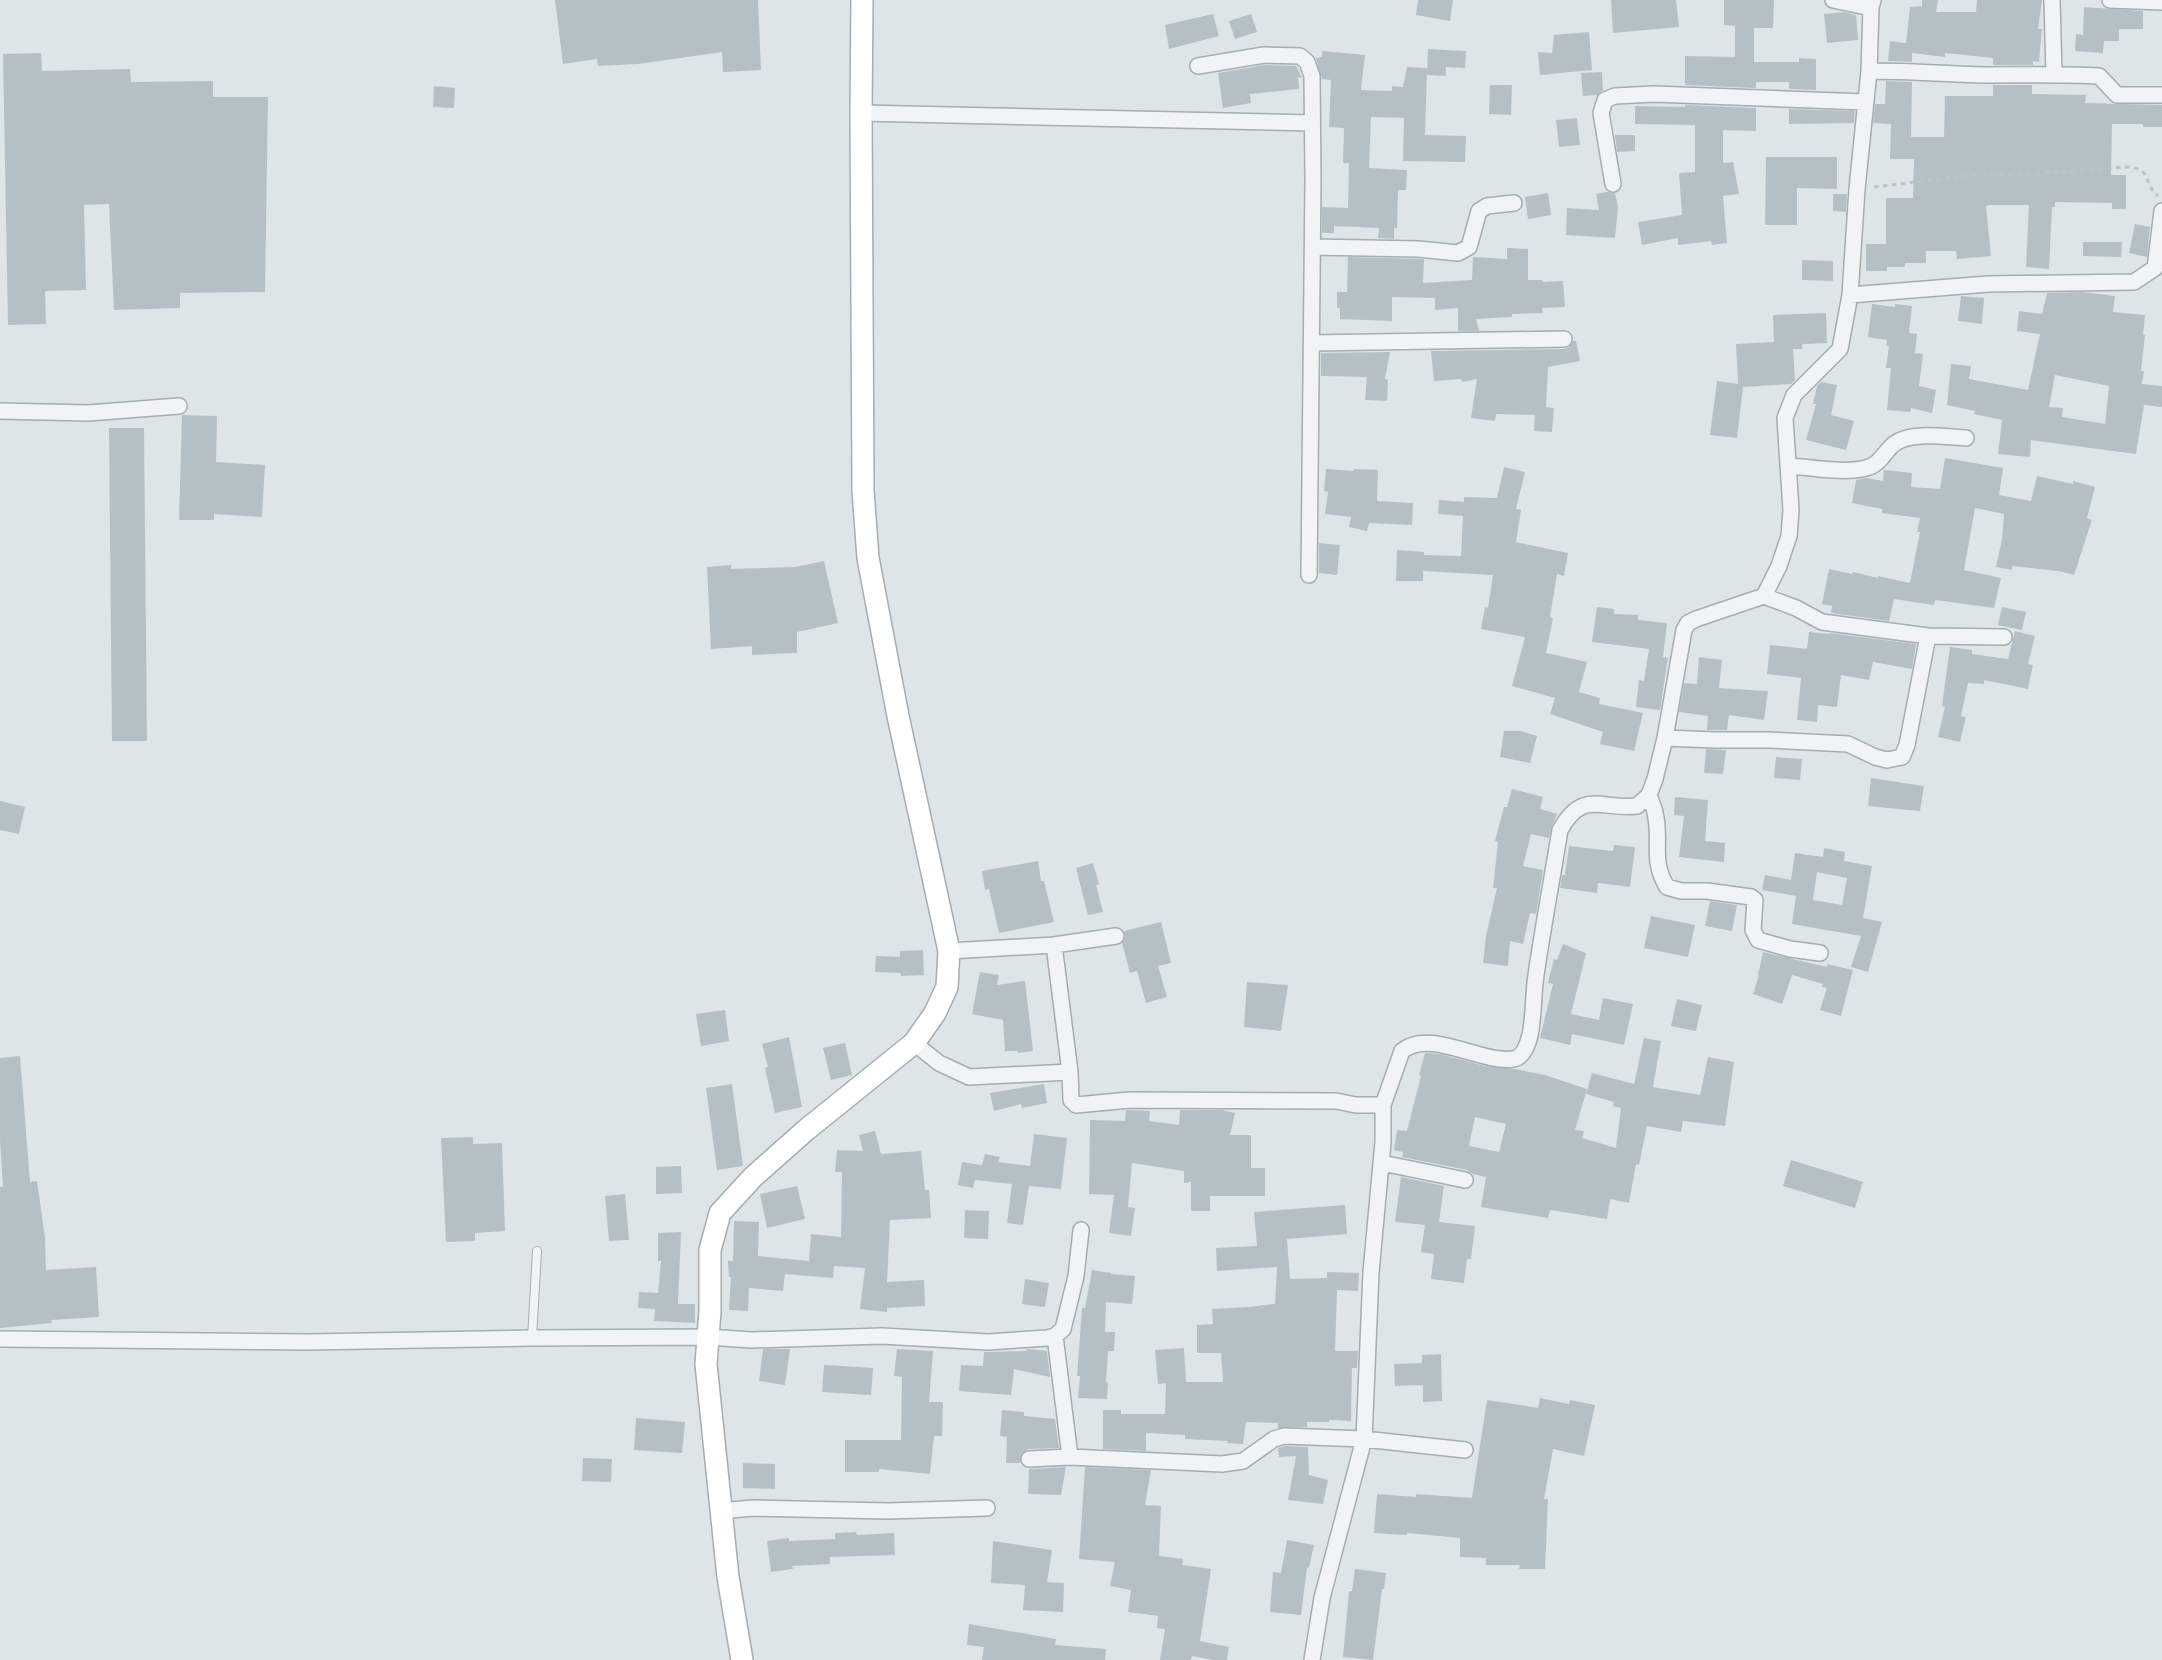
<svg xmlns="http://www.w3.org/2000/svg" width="2162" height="1660" font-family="'Asap Condensed',sans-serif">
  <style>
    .building { fill: #b5c0c6; fill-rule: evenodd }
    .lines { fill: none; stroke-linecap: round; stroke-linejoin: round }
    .lane-casing { stroke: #a3adb2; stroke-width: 10 }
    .street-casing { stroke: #a3adb2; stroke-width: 18 }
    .secondary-casing { stroke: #a3adb2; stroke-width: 24 }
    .path { stroke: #bcc3c7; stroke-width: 3; stroke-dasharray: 4.5 4.5; stroke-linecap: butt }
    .lane { stroke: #f1f4f7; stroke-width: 8 }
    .street { stroke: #f1f4f7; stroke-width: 15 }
    .secondary { stroke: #fff; stroke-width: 21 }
  </style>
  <rect width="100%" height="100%" fill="#dee5e8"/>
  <path class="building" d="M555,0H758L761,70L723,72L722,52L638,64L598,66L597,59L563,64Z
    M1418,0H1453L1450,21L1416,15Z
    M1611,0H1676L1679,27L1613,33Z
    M1724,0H1774L1773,28H1754V62H1799V58L1816,59V90L1789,89V82H1756V88L1685,85V56L1735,57V26L1724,25Z
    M1922,0H1938L1936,12H1976L1977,0H2042L2038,29H2042L2039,62L2033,61V65H1993V58L1945,53V57L1912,53V62L1888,61L1890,41L1906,43L1910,7L1922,6Z
    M2084,7L2143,11V29H2119V41H2104L2103,53L2075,51L2076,34L2083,35Z
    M1844,12L1856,15L1858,40L1827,43L1824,14Z
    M1213,14L1219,36L1169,49L1165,25Z
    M1251,14L1257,32L1235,39L1229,21Z
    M1589,32L1592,70L1540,75L1538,52L1552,53L1554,35Z
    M1428,49L1466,51L1465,68L1446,67V76L1427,75Z
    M1322,51L1365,55L1361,90L1392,91V86L1403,87L1407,67L1427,68L1425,135L1466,136L1465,162L1403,161L1404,118L1371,117L1369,168L1407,170L1406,190H1398L1397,228H1394V239L1378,238L1379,228L1334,226V233H1322V207L1348,208L1349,163H1343L1344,128L1329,127L1331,80L1322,79L1316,58L1322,57Z
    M41,53L42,71L130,69L131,82L213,81V97H268L265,292L180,293V308L114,310L109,204L84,205L86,290L45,291L46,324L8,325L3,54Z
    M1265,65L1296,66L1302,78L1298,77L1299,89L1250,94L1251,103L1223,108L1218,73Z
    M1602,72L1603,90L1597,95L1583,96L1581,73Z
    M1886,81L1912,82L1911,137H1944L1945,96H1993V85H2032V94L2086,95L2085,103L2162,105V127H2143V124H2112L2111,175H2126V209H2112V203L2055,202V207H2052L2049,269L2026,267L2029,205H1989L1986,206L1991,256L1957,259L1956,251H1926V263H1905V267H1887V271H1866V244H1886V198H1913L1914,159H1890L1891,124L1873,123L1875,104H1885Z
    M1490,85H1512L1511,115L1489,114Z
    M434,86L455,88L454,108L433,107Z
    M1685,105L1756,108V131L1723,130V163L1733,162L1739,194L1723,196L1727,243L1712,245L1711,241L1678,245V238L1642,245L1638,222L1682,215L1679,173L1695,172V125L1635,124V106L1685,107Z
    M1789,109L1855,111L1854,123L1789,124Z
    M1577,118L1580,145L1559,147L1556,120Z
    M1615,135H1635V151L1617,152Z
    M1766,157H1837V189L1797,188V225H1765Z
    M1607,192L1615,193L1618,207L1615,238L1566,235L1567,208L1599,210L1596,194Z
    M1548,193L1551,215L1528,219L1525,197Z
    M1833,194H1847L1846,212L1833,211Z
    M2135,224L2150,227L2147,257L2129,253Z
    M2083,242H2122L2121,257L2083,256Z
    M1507,248L1528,249V280H1542V282L1563,281L1565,307L1542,308L1543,313L1512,314V317L1476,319L1479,331H1458V308L1435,310V298L1392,297V321L1340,319V308H1337V292H1347L1348,257L1424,259L1423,283L1472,280L1473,257L1507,259Z
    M1802,260L1833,261V281L1802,280Z
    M2083,292L2115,296L2113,312L2145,315L2143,335H2145L2141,371H2144L2142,384L2162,386V407L2144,405L2136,454L2031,440L2030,457L1998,454L2002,420L1974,414L1975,411L1947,405L1951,364L1971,366L1969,379L2028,390L2040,334L2017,331L2019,311L2042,314L2047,293ZM2055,375L2109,386L2105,424L2062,417L2063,408L2049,407Z
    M1961,296L1984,298L1982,324L1958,321Z
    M1872,304L1895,307V304L1912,306L1909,333L1917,334L1915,353L1923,354L1919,386L1936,390L1932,413L1911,408L1910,412L1887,410L1891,368H1886L1889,346H1886L1887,340L1868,337Z
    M1826,313L1827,343L1802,344V349H1793L1795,380L1791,384L1743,387L1737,438L1710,435L1717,381L1738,384L1736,344L1774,342L1773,315Z
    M1573,341H1576L1580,361L1548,367L1546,407L1554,408L1552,432L1534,431L1535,415L1496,414L1495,421L1471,418L1477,379L1462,382L1461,379L1434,381L1431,351L1564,349L1569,347Z
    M1390,352L1385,379L1388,380L1387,401L1365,400L1367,377L1321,376V353Z
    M1821,382L1837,385L1831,415L1854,421L1846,450L1806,440L1816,404H1813L1817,386Z
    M182,415L217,416L216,462L265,465L262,517L214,514V520H179Z
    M109,428H144L147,741H112Z
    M1945,458L2003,468L1999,495L2031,501L2037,476L2073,484V481L2095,487L2087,518L2092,520L2074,575L2059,571L2012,566V570L1996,567L2002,539L2004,514L1975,508L1964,570L2001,578L1994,608L1935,600L1934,605L1894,599L1889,621L1831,613L1832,606L1822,604L1829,569L1852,574L1853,572L1878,578V576L1910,583L1920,532H1917L1920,518L1882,513V509L1852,503L1856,480L1867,478L1883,481L1884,470L1912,473L1911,487L1940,489Z
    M1504,467L1525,472L1516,509L1521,510L1516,542L1568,553L1564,576L1557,574L1550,617L1553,618L1546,653L1587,662L1579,692L1600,698L1599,704L1643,713L1634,751L1600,744L1603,732L1550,714L1555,698L1512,686L1525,637L1481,629L1485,607L1488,608L1493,575L1423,571V581H1396L1397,550L1424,552V555L1461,556L1463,516L1438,514L1439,500L1464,502V497L1497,498Z
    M1326,469L1354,471V469L1378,470L1377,501L1413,503L1412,525L1369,523L1367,531L1349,527L1351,517L1325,514L1328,492L1324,491Z
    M1319,543L1340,545L1337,575L1319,573Z
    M824,561L838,623L797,632V653L752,655V646L711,649L707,567L731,565V569L795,567Z
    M1597,607L1614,609V614L1638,615V620L1667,623L1663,657L1668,658L1660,710L1636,707L1639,680L1644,681L1649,649L1592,642Z
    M2002,607L2026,612L2022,630L1998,625Z
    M2015,631L2035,636L2028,664L2033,665L2028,689L1984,680V684L1968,683L1961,716L1966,717L1960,742L1938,737L1945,707L1942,706L1950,647L1972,650V654L2008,659Z
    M1809,632L1829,634V633L1916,644L1912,669L1873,662L1869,680L1841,675L1837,707L1818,705L1817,722L1797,720L1801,678L1767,674L1770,645L1807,649Z
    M1699,657L1722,660L1719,688L1768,691L1764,720L1729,715L1727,730H1707L1708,716L1679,712L1684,683L1697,684Z
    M1504,731H1521L1537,736L1530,763L1500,757Z
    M1706,749L1726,750L1723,774L1704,773Z
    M1776,757L1802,759L1800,780L1774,778Z
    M1871,778L1924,786L1920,811L1868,806Z
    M1512,789L1543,797L1540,809L1557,814L1551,828L1549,838L1531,834L1523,866L1543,870L1536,914L1530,913L1523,944L1510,941L1508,966L1483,963L1486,936L1497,888H1493L1498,842L1495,841L1504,807H1507Z
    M1675,797L1708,800L1705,841L1725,843L1724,862L1679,857L1684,816L1674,815Z
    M0,801L25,807L19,834L0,830Z
    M1614,845L1635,847L1630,887L1598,883L1597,893L1560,888L1562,875H1565L1569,846L1613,851Z
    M1824,848L1845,852L1844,861L1872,866L1863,918L1882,922L1868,972L1851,967L1861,936L1792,924L1796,896L1762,890L1765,875L1791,880L1795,853L1823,857ZM1817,872L1847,878L1842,905L1813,900Z
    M1038,861L1041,881H1044L1054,922L999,933L989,889L985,890L982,871Z
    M1093,863L1099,884L1096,885L1103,912L1088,915L1076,868Z
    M1710,901L1737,905L1732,931L1705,926Z
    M1651,916L1695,925L1688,957L1644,948Z
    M1161,922L1171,963L1158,966L1167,997L1146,1003L1137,971L1130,973L1122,943L1125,939L1124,931Z
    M1563,944L1586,953L1571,1014L1599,1020L1603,998L1633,1004L1624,1045L1572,1034L1570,1045L1540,1038L1553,984L1548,983L1554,959L1557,960Z
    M923,950L924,975L901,976V973L875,972L876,956L900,957V951Z
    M1763,952L1827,967V964L1853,970L1841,1016L1820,1010L1827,988L1822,987L1823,984L1792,975L1782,1004L1753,994L1759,975H1758Z
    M980,972L999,975L997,985L1025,981L1033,1051L1018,1053V1051H1005L1003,1020L972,1014Z
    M1247,982L1288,985L1281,1031L1244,1027Z
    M1677,999L1702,1005L1696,1031L1671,1026Z
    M725,1010L729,1041L701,1046L696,1014Z
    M789,1037L802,1107L775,1113L765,1068L768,1067L762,1044Z
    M1644,1038L1661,1041L1653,1087L1700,1095L1708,1057L1734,1062L1725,1126L1683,1121L1681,1132L1647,1126L1639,1165L1636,1164L1629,1203L1610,1199L1607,1219L1550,1210L1548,1218L1481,1207L1486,1177L1473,1174L1467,1170L1402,1157L1403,1152L1394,1150L1397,1130L1407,1131L1421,1076L1419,1075L1425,1053H1427L1440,1054L1485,1066L1514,1069L1545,1075L1587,1089L1575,1130L1584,1131L1582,1138L1616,1148L1621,1108L1613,1106L1614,1102L1586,1094L1592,1073L1634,1084ZM1475,1117L1506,1124L1499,1152L1469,1146Z
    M845,1043L852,1075L831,1080L823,1048Z
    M20,1056L30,1182L37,1181L45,1238L46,1270L96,1267L99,1317L51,1320L52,1323L0,1328V1187L3,1186L0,1140V1058Z
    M732,1084L743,1166L717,1170L706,1088Z
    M1044,1084L1047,1103L1022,1108L1021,1104L994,1111L990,1093Z
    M1126,1110L1150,1111L1149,1121L1179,1125L1180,1110H1222L1235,1113L1230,1135H1251V1168H1265V1196H1210V1211H1191V1182L1184,1183V1171L1132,1163L1128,1207L1135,1208L1131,1236L1109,1233L1114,1195L1089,1194L1090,1120L1125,1121Z
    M875,1131L881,1154L921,1151L925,1190H929L931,1218L890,1220L887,1282L924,1280L925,1306L887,1308V1312L860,1309L865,1268L834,1266L833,1278L785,1274L783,1291L749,1288L748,1311L729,1310L731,1277H729L728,1261H733L734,1221L759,1222L758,1256L809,1261L811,1234L841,1237L842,1172H835L837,1150L863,1151L859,1135Z
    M1034,1134L1067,1138L1061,1189L1029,1186L1023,1225L1007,1223L1012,1184L975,1180L973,1188L958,1185L962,1162L982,1165L985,1154L1000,1157L998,1162L1030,1166Z
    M473,1137V1144L502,1143L505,1231L475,1233V1241L446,1242L441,1138Z
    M1791,1160L1863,1182L1855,1208L1783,1186Z
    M681,1166L682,1193L656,1194V1167Z
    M1401,1177L1444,1186L1439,1222L1475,1226L1471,1259H1467L1464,1283L1431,1279L1434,1254L1421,1252L1425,1225L1395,1222Z
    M797,1186L805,1219L767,1228L760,1194Z
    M625,1194L629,1240L609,1241L605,1196Z
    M1345,1205L1347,1234L1287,1239L1290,1279L1327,1278V1272L1359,1273L1358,1291L1337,1290L1335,1351H1358L1357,1368H1352L1351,1421L1329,1420V1422H1307V1427L1278,1428V1423L1246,1422L1243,1444L1227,1443L1228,1441L1185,1439V1435L1146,1433V1451L1103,1449V1410H1121V1414H1165L1166,1383L1158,1384L1155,1350L1184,1348L1186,1382H1223L1221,1353H1197V1325L1213,1324L1212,1309L1249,1307L1275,1304L1277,1267L1217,1271L1216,1248L1257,1246L1254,1212Z
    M965,1210L989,1211L988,1239L964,1238Z
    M681,1232L678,1304H695V1323L654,1321L655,1309L638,1308L639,1292L658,1293L661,1261H658V1233Z
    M1092,1270L1111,1273V1274L1135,1276L1132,1304L1106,1302L1105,1332H1115L1114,1351H1108L1106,1382H1108L1107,1399L1078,1398L1080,1376H1077L1082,1308H1085Z
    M1025,1279L1049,1283L1045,1307L1022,1304Z
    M763,1349H790L785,1385L759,1381Z
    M897,1349L933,1351L929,1402H943L942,1436H934L930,1474L879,1469V1472H845V1440H901L902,1377L894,1376Z
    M1027,1349L1047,1351L1050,1377L1014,1369L1011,1395L959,1391L961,1365L983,1366L984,1352L1026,1351Z
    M1441,1354L1442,1401L1423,1402V1385L1395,1386L1394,1364L1422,1363V1355Z
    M824,1365L873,1368L871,1395L822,1392Z
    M1540,1398L1569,1404L1570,1400L1595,1405L1584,1456L1553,1449L1544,1499H1548L1545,1569H1519L1520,1565H1486V1558L1460,1557V1538L1407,1533V1535L1374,1533L1377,1494L1416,1497V1494L1472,1498L1487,1400L1538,1408Z
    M1002,1410L1024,1412V1416L1055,1419L1059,1448L1028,1449L1021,1454L1020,1463H1006L1007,1437L1000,1436Z
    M636,1418L685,1422L682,1453L634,1450Z
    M1285,1446L1308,1447L1309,1475L1328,1480L1323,1504L1288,1500L1296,1456L1279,1457L1278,1448Z
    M583,1458L612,1459L611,1482L582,1481Z
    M743,1463L775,1464V1489L743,1488Z
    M1066,1467L1061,1495L1028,1494L1029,1469Z
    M1085,1467L1151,1470L1145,1505L1161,1506L1159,1556L1183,1559L1182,1565L1211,1569L1200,1641L1229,1647L1227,1660H1213L1192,1656L1191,1660H1160L1165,1629L1157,1628L1158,1616L1128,1612L1131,1590L1110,1586L1115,1562L1079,1559Z
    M856,1532L857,1535L894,1533L895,1555L830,1557V1564L792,1566L793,1569L771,1572L767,1541L789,1538V1541L835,1539V1533Z
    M1287,1540L1314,1545L1309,1568L1307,1567L1301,1615L1270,1612L1273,1572L1281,1573Z
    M993,1541L1052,1550L1047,1582L1064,1583L1063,1612L1023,1610L1025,1585L991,1583Z
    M1355,1569L1386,1573L1384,1589H1382L1373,1660L1343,1657L1349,1591H1352Z
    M969,1624L1056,1639L1055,1645L1106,1649L1105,1660H982L984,1647L967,1645Z"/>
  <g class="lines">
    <defs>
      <path id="lane" d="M532,1338L537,1251"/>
      <path id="street" d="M1833,0L1871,8
        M2052,0L2054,74
        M2110,0L2162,2
        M1198,66L1264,55L1300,56L1307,62L1312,76L1313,180L1309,575
        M1869,71C1909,71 1949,74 1989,75C2026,75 2062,74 2099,76L2117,95H2162
        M861,113L1312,123
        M1613,184L1601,113L1605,100L1615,96L1654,94L1865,102
        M1313,247L1418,249L1458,253L1469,247L1479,211L1487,206L1514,203
        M1850,295L1988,284L2134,282L2155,268L2162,211
        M1312,343L1564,339
        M0,411L88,413L179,406
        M1788,466C1812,467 1842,474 1866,468C1880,465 1884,452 1894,444C1910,431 1946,437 1966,438
        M1764,596L1796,608L1822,622L1928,636L2004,637
        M1665,738L1715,740H1768L1848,744L1875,757L1887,760L1902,757L1907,745L1928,636
        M1649,795C1651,801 1654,807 1655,813C1662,841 1650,859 1667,887L1681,891H1707L1751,897L1755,900L1753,930L1758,940L1790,949L1820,953
        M1054,945L1070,1072
        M949,951L1054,945L1116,936
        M914,1043L939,1063L969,1077L1070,1072L1071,1100L1076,1105L1130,1100L1336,1101L1356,1105H1383V1142L1371,1272L1364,1439L1322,1598L1312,1660
        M1383,1105L1402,1051C1430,1028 1482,1064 1513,1059C1523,1058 1528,1044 1530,1035C1534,1016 1533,995 1536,975C1543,927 1552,879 1560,830C1583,789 1601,810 1637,806L1649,795L1655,779L1665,738L1684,630L1688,623L1696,619L1764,596L1779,566L1789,536L1791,510L1785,418L1794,395L1840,349L1850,295L1857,189L1869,71L1871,8L1873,0
        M1382,1163L1465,1180
        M1055,1336L1070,1457
        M0,1339L308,1342L532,1338L708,1337L751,1340L882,1336L988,1342L1047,1338L1055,1336L1063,1329L1076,1276L1081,1230
        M1029,1459L1070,1457L1222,1464L1243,1461L1274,1439L1284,1436L1364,1439L1465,1450
        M720,1511L753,1508L888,1511L987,1508"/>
      <path id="secondary" d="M742,1660L728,1577L706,1364L710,1311V1250L720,1213L753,1177L806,1130L914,1043L935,1013L947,987L949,951L898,716L868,558L863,491L861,113L862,0"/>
    </defs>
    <use href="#lane" class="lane-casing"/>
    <use href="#street" class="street-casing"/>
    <use href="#secondary" class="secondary-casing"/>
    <path class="path" d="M1874,187L1964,176L2017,175L2126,167C2153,168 2142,182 2158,196"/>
    <use href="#lane" class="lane"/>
    <use href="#street" class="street"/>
    <use href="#secondary" class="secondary"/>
  </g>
</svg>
